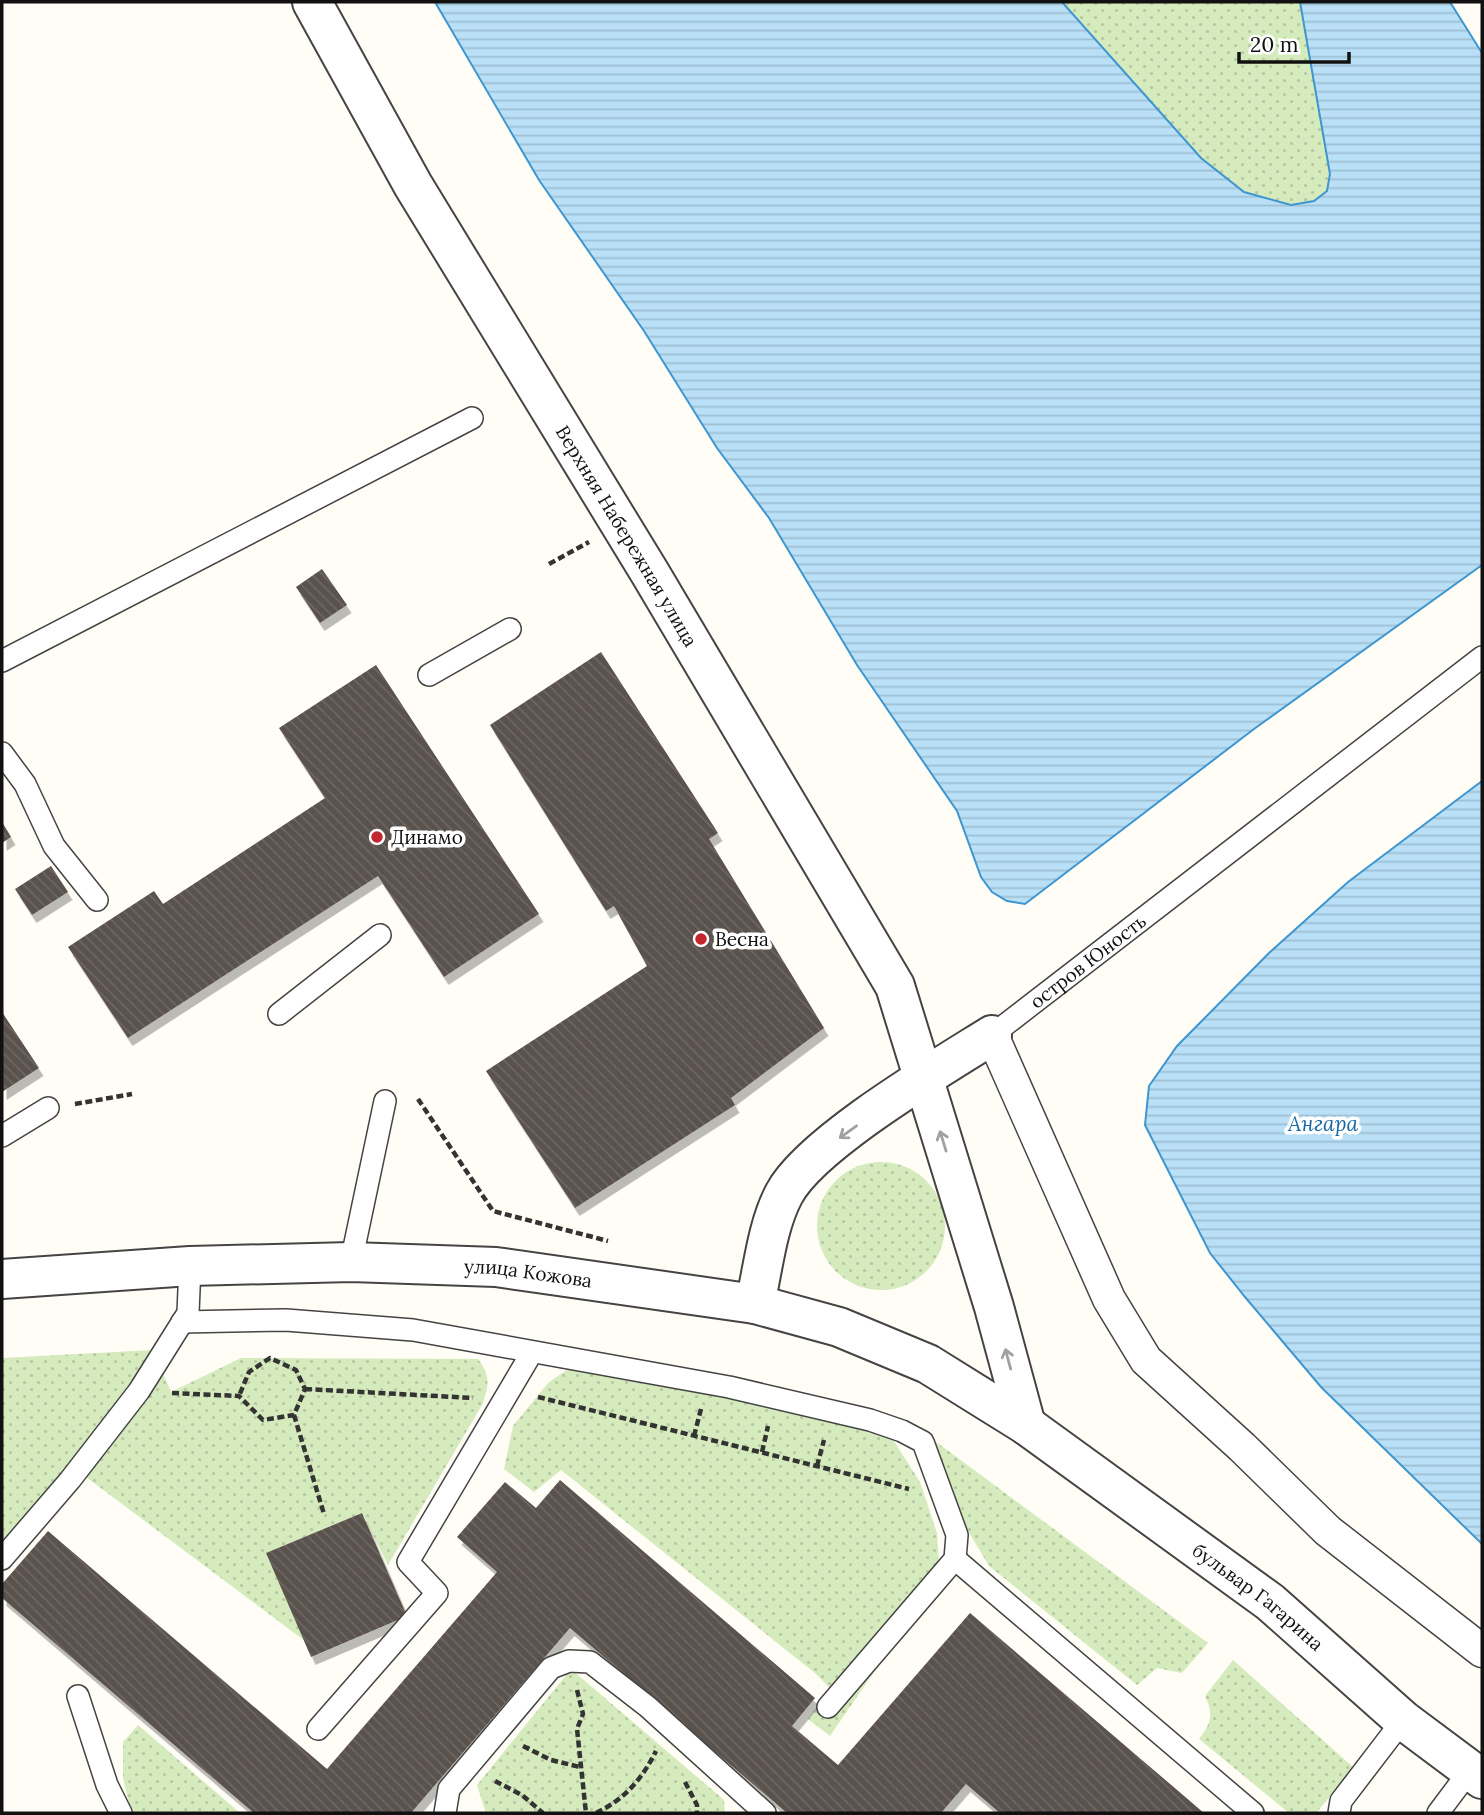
<svg xmlns="http://www.w3.org/2000/svg" width="1484" height="1815" font-family="Lora,serif">
  <style>
    .green { fill: url(#green-dots) }
    .water { fill: url(#water-rules); stroke: #3f96cf; stroke-width: 2 }
    .building { fill: url(#building-back-hatch); filter: url(#shadow) }
    .lines { fill: none; stroke-linecap: round; stroke-linejoin: round }
    .service-casing { stroke: #444; stroke-width: 24 }
    .pedestrian-casing { stroke: #444; stroke-width: 35 }
    .minor-casing { stroke: #444; stroke-width: 42 }
    .tertiary-casing { stroke: #444; stroke-width: 42 }
    .path { stroke: #333; stroke-width: 4.5; stroke-dasharray: 7 3.5; stroke-linecap: butt }
    .service { stroke: #fff; stroke-width: 21 }
    .pedestrian { stroke: #fff; stroke-width: 32 }
    .minor { stroke: #fff; stroke-width: 38 }
    .tertiary { stroke: #fff; stroke-width: 38 }
    .oneway { stroke: #a0a0a0 }
    .poi-dot { fill: #c4262e; stroke: #fff; stroke-width: 2.5 }
    .labels { text-anchor: middle; stroke-width: 7; stroke-linejoin: round; paint-order: stroke }
    .street-label { font-size: 19px; fill: #111; stroke: #fff }
    .poi-label { font-size: 19px; fill: #111; stroke: #fff; text-anchor: start }
    .water-label { font-size: 21px; font-style: italic; fill: #1768a6; stroke: #fff }
  </style>
  <defs>
    <pattern id="green-dots" width="8" height="8" patternUnits="userSpaceOnUse" patternTransform="scale(1.75)"><rect width="8" height="8" fill="#d5ebbd"/><path d="M2 2h.1M6 6h.1" fill="none" stroke="#b6c8a1" stroke-width="1.8" stroke-linecap="round"/></pattern>
    <pattern id="water-rules" width="6" height="5" patternUnits="userSpaceOnUse" patternTransform="scale(1.75)"><rect width="6" height="5" fill="#b9e0f7"/><path d="M0 2.5h6" fill="none" stroke="#9ebfd3"/></pattern>
    <pattern id="building-back-hatch" width="6" height="6" patternUnits="userSpaceOnUse" patternTransform="scale(1.75)"><rect width="6" height="6" fill="#5a524d"/><path d="M-1 5l2 2M0 0l6 6M5-1l2 2" fill="none" stroke="#6d6662"/></pattern>
    <filter id="shadow"><feDropShadow dx="4.5" dy="8" stdDeviation="0" flood-color="#0004"/></filter>
  </defs>
  <rect width="100%" height="100%" fill="#fffdf5"/>
  <path class="green" d="M1062,2H1300L1330,174L1327,191L1314,201L1291,205L1244,192L1201,158Z
    M817 1226a64 64 0 1 1 128 0a64 64 0 1 1-128 0Z
    M153,1350L171,1392L241,1358L478,1359C491,1376 489,1386 482,1405L388,1565L362,1513L266,1553L305,1641L78,1471L2,1562V1358Z
    M575,1364H603L890,1435L920,1482L937,1533L940,1576L830,1736L808,1719L830,1688L815,1673L561,1470L534,1492L504,1469L513,1426L548,1383Z
    M916,1427L1208,1643L1182,1673L1157,1668L1137,1685L989,1566L955,1509Z
    M1233,1660L1354,1768L1316,1813H1289L1199,1739C1211,1723 1214,1715 1205,1696Z
    M571,1669L724,1800L725,1813H486L477,1785Z
    M138,1725L240,1813H131L123,1778V1742Z"/>
  <path class="water" d="M435,2H1062L1201,158L1244,192L1291,205L1314,201L1327,191L1330,174L1300,2H1450L1482,53V565L1254,729L1025,904L1007,901L992,892L981,877L957,811L857,665L769,518L717,448L644,331L539,180Z
    M1482,781V1544L1321,1387L1245,1297L1210,1253L1145,1125L1149,1086L1177,1046L1269,953L1348,882Z"/>
  <path class="building" d="M322,569L347,605L320,623L296,587Z
    M601,652L718,833L709,839L824,1028L731,1098L735,1105L575,1208L486,1071L647,966L614,906L606,911L490,725Z
    M376,665L539,914L444,977L378,876L128,1038L68,947L154,891L163,904L325,798L279,728Z
    M2,822L11,837L2,843Z
    M51,866L68,892L32,915L15,889Z
    M2,1012L39,1068L2,1092Z
    M560,1480L815,1698L792,1726L838,1765L970,1613L1204,1813H1000L966,1784L941,1813H787L570,1628L411,1813H254L2,1598V1584L48,1531L327,1769L497,1572L457,1537L505,1482L536,1508Z
    M362,1513L407,1616L311,1657L266,1553Z"/>
  <g class="lines">
    <defs>
      <g id="service">
        <path d="M2,661L472,418"/>
        <path d="M429,675L510,629"/>
        <path d="M2,753L25,784L54,846L97,900"/>
        <path d="M279,1014L380,935"/>
        <path id="s1" d="M992,1035L1482,657"/>
        <path d="M2,1136L48,1108"/>
        <path d="M351,1262L385,1101"/>
        <path d="M182,1322L286,1320L413,1330L729,1387L870,1420L902,1431L923,1442L957,1535L955,1559L828,1707"/>
        <path d="M2,1559L70,1480L139,1391L188,1313L190,1266"/>
        <path d="M955,1559L1253,1813"/>
        <path d="M78,1696L107,1785L121,1813"/>
        <path d="M318,1729L437,1593L408,1562L531,1354"/>
        <path d="M445,1813L449,1789L551,1668L569,1661L590,1662L648,1707L765,1813"/>
        <path d="M1339,1813L1341,1801L1403,1720"/>
        <path d="M1438,1813L1471,1769"/>
      </g>
      <path id="pedestrian" d="M992,1035L1109,1299L1146,1360L1242,1447L1328,1531L1482,1651"/>
      <g id="minor">
        <path id="s2" d="M312,2L413,185L650,573L895,986L994,1307L1026,1425"/>
        <path d="M755,1304C763,1269 767,1226 784,1194C810,1144 941,1067 992,1035"/>
      </g>
      <g id="tertiary">
        <path id="s3" d="M2,1279L190,1266L351,1262L496,1267L755,1304L839,1327L928,1364L1026,1425L1270,1602L1403,1720L1482,1779"/>
      </g>
    </defs>
    <use href="#service" class="service-casing"/>
    <use href="#pedestrian" class="pedestrian-casing"/>
    <use href="#minor" class="minor-casing"/>
    <use href="#tertiary" class="tertiary-casing"/>
    <path class="path" d="M549,564L589,542
      M418,1099L493,1211L608,1241
      M75,1104L132,1094
      M305,1389L473,1398
      M172,1393L239,1396L263,1420L294,1415L305,1389L296,1370L270,1358L249,1372L239,1396
      M538,1397L909,1489
      M294,1415L324,1514
      M694,1436L701,1409
      M762,1452L768,1426
      M817,1466L824,1440
      M577,1690L583,1714L577,1729L586,1813
      M523,1746L551,1760L580,1767
      M495,1781L522,1795L543,1813
      M685,1782L697,1805V1813
      M596,1813C625,1799 642,1779 656,1751"/>
    <use href="#service" class="service"/>
    <use href="#pedestrian" class="pedestrian"/>
    <use href="#minor" class="minor"/>
    <use href="#tertiary" class="tertiary"/>
  </g>
  <defs><path id="oneway-shaft" d="M-6 0H5M1.5-3L5.5 0L1.5 3" fill="none" stroke-width="1.6" stroke-linecap="round" stroke-linejoin="round" transform="scale(1.75)"/></defs>
  <g class="oneway">
    <use href="#oneway-shaft" transform="translate(848 1132) rotate(144)"/>
    <use href="#oneway-shaft" transform="translate(943 1141) rotate(-107)"/>
    <use href="#oneway-shaft" transform="translate(1008 1359) rotate(-105)"/>
  </g>
  <g class="poi-dot">
    <circle cx="377" cy="837" r="7"/>
    <circle cx="701" cy="939" r="7"/>
  </g>
  <g class="labels">
    <g class="street-label">
      <text dy="7" stroke="none"><textPath href="#s2" startOffset="620">Верхняя Набережная улица</textPath></text>
      <text dy="7" stroke="none"><textPath href="#s1" startOffset="121">остров Юность</textPath></text>
      <text dy="7" stroke="none"><textPath href="#s3" startOffset="527">улица Кожова</textPath></text>
      <text dy="7" stroke="none"><textPath href="#s3" startOffset="1344">бульвар Гагарина</textPath></text>
    </g>
    <g class="poi-label">
      <text x="391" y="844">Динамо</text>
      <text x="715" y="946">Весна</text>
    </g>
    <g class="water-label">
      <text x="1323" y="1131">Ангара</text>
    </g>
  </g>
  <rect width="1484" height="1815" fill="none" stroke="#111111" stroke-width="7"/>
  <path d="M1239 52v10h110v-10" fill="none" stroke="#111111" stroke-width="3.5"/>
  <text x="1250" y="52" font-size="21" fill="#111111" stroke="#ffffff" stroke-width="5" paint-order="stroke">20 m</text>
</svg>
